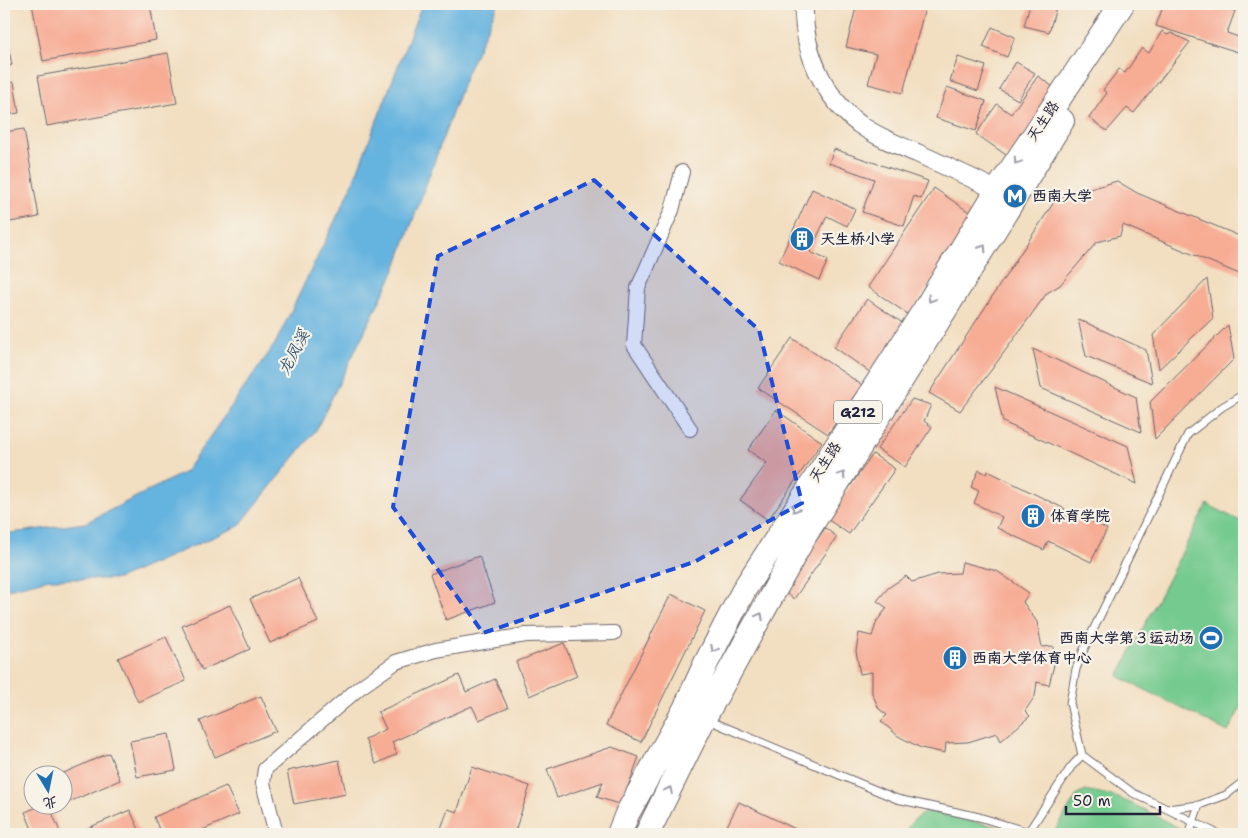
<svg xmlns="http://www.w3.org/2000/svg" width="1248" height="838" font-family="'Shantell Sans','LXGW WenKai TC',sans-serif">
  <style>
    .green { fill: #74ca8f; stroke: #4b7665 }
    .water { fill: #65b3df; stroke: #446a8d }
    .building { fill: #f7ac94 }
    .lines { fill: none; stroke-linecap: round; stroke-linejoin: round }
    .service-casing { stroke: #6b646a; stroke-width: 9 }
    .minor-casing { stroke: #6b646a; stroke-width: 16 }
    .tertiary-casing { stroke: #6b646a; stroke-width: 20 }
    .trunk-casing { stroke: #6b646a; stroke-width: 26 }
    .service { stroke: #fff; stroke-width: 7 }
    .minor { stroke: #fff; stroke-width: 14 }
    .tertiary { stroke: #fff; stroke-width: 18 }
    .trunk { stroke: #fff; stroke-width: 24 }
    .oneway { stroke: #9c9ca7 }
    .marked { fill: #1d4ed8; fill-opacity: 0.2; stroke: #1d4ed8; stroke-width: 4; stroke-dasharray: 10 6; stroke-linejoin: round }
    .labels { text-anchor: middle; stroke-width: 4.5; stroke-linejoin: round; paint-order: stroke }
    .shield { fill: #f7f3e8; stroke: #62616f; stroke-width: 1 }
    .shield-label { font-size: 14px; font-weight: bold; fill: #22223b }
    .street-label { font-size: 15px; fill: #22223b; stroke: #f7f3e8 }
    .poi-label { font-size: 15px; font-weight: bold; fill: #22223b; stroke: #f7f3e8; text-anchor: start }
    .water-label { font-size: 16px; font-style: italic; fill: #395574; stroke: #f7f3e8 }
  </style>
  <rect width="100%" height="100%" fill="#f7f3e8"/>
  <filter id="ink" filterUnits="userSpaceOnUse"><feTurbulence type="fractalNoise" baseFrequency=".02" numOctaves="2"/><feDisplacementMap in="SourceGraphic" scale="10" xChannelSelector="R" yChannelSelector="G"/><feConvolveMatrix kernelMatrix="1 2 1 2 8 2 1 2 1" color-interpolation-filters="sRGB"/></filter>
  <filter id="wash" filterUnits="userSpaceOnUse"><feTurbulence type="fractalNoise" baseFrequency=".0096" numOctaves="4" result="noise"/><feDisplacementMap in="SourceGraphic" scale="20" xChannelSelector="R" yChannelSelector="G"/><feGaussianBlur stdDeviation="1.12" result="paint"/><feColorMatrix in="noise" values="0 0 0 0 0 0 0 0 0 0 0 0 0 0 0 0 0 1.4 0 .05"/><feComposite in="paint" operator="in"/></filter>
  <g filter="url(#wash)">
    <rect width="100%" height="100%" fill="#f2dec0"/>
    <path class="green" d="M1207,504L1244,523V701L1228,732L1118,676Z
      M1086,791C1121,793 1154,816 1185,831V834H1053L1077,795Z
      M927,811L1011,830L1014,834H906C907,823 918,817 927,811Z"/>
    <path class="water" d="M422,4H498L466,75L394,272L316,430L239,526L118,579H49L4,590V534L85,523L185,472L275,344L350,190Z"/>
    <g id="blocks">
      <path class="building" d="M32,4H150L156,40L43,61Z
        M857,4H926L903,93L868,84L876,54L846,47Z
        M1030,4H1057L1049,32L1024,26Z
        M1164,4H1213L1235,11L1227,33L1244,39L1241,53L1156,26Z
        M4,26L12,65L4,67Z
        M992,27L1015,37L1007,57L983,47Z
        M1162,31L1167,35L1171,33L1190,42L1134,113L1127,108L1107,131L1089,118L1107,93L1103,90L1119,69L1125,73L1142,48L1149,53Z
        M168,53L177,103L47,126L38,76Z
        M958,57L986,66L978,91L950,81Z
        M1016,62L1035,73L1018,100L999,89Z
        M1038,76L1056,89L1009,157L976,134L997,104L1011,114Z
        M14,82L19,113L4,115V84Z
        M947,87L986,101L976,131L936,118Z
        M24,129L39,217L4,223V132Z
        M834,149L928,181L921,199L914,196L904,226L862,212L874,179L829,163Z
        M1117,181L1137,193L1244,238V276L1123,225L1120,236L1097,242L1060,285L1047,293L992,369L960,411L929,393L1056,199Z
        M934,188L975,216L909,315L868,287Z
        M812,189L855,209L847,226L827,216L810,252L828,260L819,280L779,261Z
        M1207,279L1213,318L1159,369L1153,335Z
        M867,299L904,324L871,373L834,347Z
        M1078,319L1146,350L1152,383L1086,356Z
        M1228,325L1234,359L1155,439L1150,402Z
        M792,338L862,385L828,434L758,388Z
        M1033,349L1136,397L1141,432L1041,388Z
        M995,387L1128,446L1137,484L1003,422Z
        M912,399L931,405L924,421L932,427L905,467L877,449Z
        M776,410L822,442L768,520L740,500L767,463L748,450Z
        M873,454L895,469L849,534L827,519Z
        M979,470L987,474L988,471L1065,509L1062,514L1075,520L1078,515L1107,529L1091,562L1048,541L1044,550L997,528L1002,517L974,503L979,491L971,487Z
        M825,528L837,537L794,599L782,590Z
        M479,556L495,602L446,620L430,574Z
        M962,562L997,571L1029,593L1023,602L1037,622L1042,647L1053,646L1054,665L1049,685L1037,682L1035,696L1025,711L1030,716L1001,741L997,733L968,742L946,743L945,753L921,748L898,736L881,721L887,715L879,709L872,693V672L860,674L856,651L859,633L872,636L877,621L887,608L877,601L888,588L906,576L912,582L938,574L960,573Z
        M298,578L318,622L270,643L250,599Z
        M671,594L705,611L641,742L606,725Z
        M230,605L250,649L202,670L182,626Z
        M166,637L186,681L138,702L118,658Z
        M564,643L577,676L529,696L516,662Z
        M459,675L466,692L495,679L508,708L479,720L472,706L392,742L397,754L376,764L365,739L386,729L378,712Z
        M261,696L276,731L215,757L200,721Z
        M169,734L176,770L137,777L130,741Z
        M612,747L639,757L621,805L597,797L603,782L557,798L547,769Z
        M109,753L120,780L62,805V776H57Z
        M339,760L346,794L294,804L287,771Z
        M472,767L530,786L514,834H439L448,809L457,812Z
        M226,786L239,814L193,834H161L154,817Z
        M739,802L770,817L806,834H723Z
        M40,806H61L51,810L61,834H34L25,812Z
        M130,810L141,834H74Z"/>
    </g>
  </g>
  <g filter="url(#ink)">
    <use href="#blocks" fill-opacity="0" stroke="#6b646a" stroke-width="1"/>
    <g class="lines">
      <defs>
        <path id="service" d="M1244,394L1222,407L1188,434L1084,649L1076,669L1070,703L1082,755L1133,793L1167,809L1199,805L1226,795L1244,781
          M708,720L897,799L979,817L1028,832
          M1167,809L1218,834
          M1027,834L1071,767L1082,755
          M1190,834L1193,822L1199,805"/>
        <path id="minor" d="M682,172L672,210L638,288L634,345L690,429
          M276,834L263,783L265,769L359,688L396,662L436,650L526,635L614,633"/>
        <path id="tertiary" d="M804,4C802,49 823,96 859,124C877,137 898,145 917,153C947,167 978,180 1007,196"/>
        <path id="trunk" d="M619,834L627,814L685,709L706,663L745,588L924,311L997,191L1122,4
          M647,834L704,718L805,535L1062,121"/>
      </defs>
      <use href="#service" class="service-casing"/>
      <use href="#minor" class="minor-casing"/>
      <use href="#tertiary" class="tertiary-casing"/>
      <use href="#trunk" class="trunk-casing"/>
      <use href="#service" class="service"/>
      <use href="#minor" class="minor"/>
      <use href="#tertiary" class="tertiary"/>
      <use href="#trunk" class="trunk"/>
    </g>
    <defs><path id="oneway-chevron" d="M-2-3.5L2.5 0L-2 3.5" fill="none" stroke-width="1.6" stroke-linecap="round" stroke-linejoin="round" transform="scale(1.25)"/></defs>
    <g class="oneway">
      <use href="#oneway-chevron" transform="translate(1017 161) rotate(124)"/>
      <use href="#oneway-chevron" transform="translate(983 248) rotate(-58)"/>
      <use href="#oneway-chevron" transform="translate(931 299) rotate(121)"/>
      <use href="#oneway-chevron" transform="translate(842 475) rotate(-58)"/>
      <use href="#oneway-chevron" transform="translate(795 509) rotate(122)"/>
      <use href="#oneway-chevron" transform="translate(760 616) rotate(-61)"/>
      <use href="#oneway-chevron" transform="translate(714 649) rotate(117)"/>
      <use href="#oneway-chevron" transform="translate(669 790) rotate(-64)"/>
    </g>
  </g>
  <path class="marked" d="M594,180L759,330L802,503L694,562L483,633L393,507L438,256Z"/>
  <defs>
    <symbol id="metro-disc" viewBox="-11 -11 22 22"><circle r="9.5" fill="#1f6fb2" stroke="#f7f3e8"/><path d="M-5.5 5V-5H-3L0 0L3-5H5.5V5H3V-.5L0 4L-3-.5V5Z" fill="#fff"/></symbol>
    <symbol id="building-disc" viewBox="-11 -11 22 22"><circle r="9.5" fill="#1f6fb2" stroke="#f7f3e8"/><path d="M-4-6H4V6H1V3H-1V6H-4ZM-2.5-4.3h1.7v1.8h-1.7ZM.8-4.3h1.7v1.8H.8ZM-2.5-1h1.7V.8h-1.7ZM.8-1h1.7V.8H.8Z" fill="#fff"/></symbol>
    <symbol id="stadium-disc" viewBox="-11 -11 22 22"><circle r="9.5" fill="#1f6fb2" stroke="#f7f3e8"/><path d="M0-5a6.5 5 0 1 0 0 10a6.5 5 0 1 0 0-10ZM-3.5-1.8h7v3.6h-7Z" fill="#fff"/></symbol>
  </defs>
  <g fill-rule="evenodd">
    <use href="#metro-disc" x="1001" y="182" width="28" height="28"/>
    <use href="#building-disc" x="788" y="225" width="28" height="28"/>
    <use href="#building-disc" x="1019" y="502" width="28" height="28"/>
    <use href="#stadium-disc" x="1197" y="624" width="28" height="28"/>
    <use href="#building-disc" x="941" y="644" width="28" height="28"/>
  </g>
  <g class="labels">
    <rect class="shield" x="834" y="400.5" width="48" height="23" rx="4"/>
    <g class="shield-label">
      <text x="858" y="417">G212</text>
    </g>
    <g class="street-label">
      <text transform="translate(1043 121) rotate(-56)" y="5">天生路</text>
      <text transform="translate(825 462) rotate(-57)" y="5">天生路</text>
    </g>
    <g class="poi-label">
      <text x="1032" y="201">西南大学</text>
      <text x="820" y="244">天生桥小学</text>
      <text x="1050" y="521">体育学院</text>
      <text x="1194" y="643" text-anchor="end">西南大学第３运动场</text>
      <text x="972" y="663">西南大学体育中心</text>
    </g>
    <g class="water-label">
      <text transform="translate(293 352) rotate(-62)" y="6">龙凤溪</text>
    </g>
  </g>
  <rect width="1248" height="838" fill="none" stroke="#f7f3e8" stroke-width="20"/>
  <g transform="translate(48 790) rotate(170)"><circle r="24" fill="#f7f3e8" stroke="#a29fa3"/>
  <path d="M0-4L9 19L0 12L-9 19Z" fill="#1f6fb2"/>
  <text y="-8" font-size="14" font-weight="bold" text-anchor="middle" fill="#22223b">北</text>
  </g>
  <path d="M1066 806v8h94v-8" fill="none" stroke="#22223b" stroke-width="2.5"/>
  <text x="1073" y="806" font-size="15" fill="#22223b" stroke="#f7f3e8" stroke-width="4" paint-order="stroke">50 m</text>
</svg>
